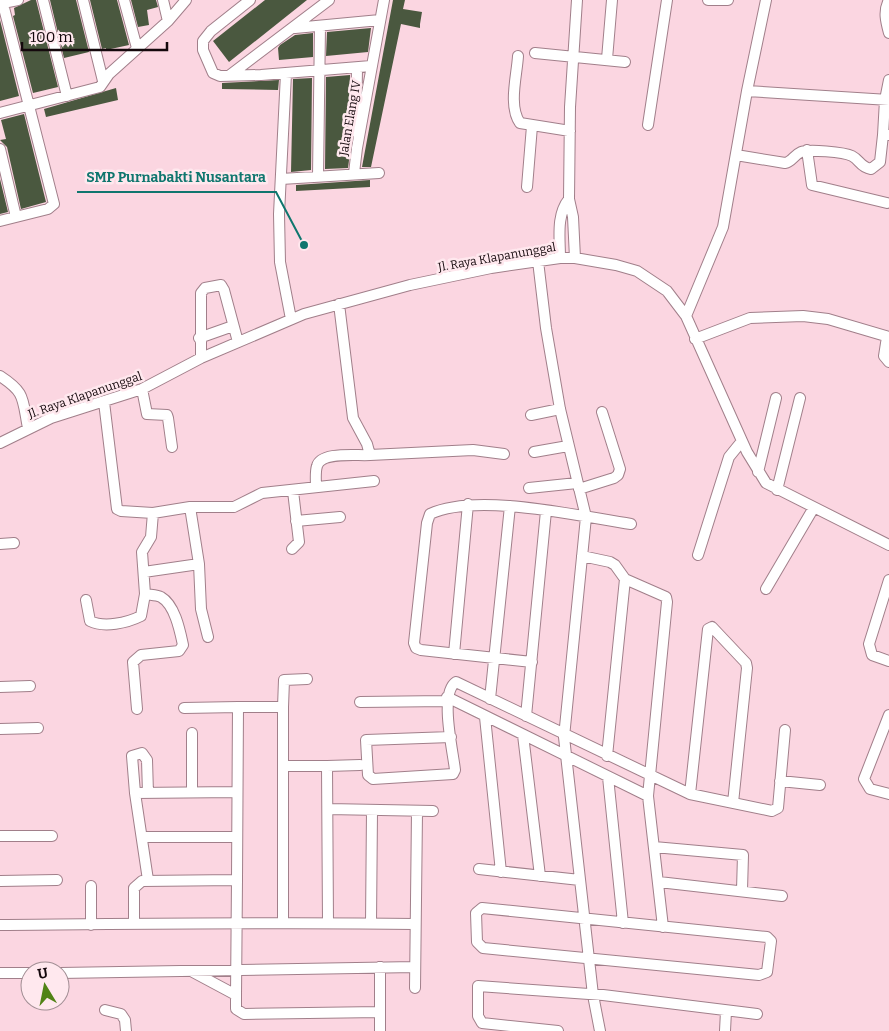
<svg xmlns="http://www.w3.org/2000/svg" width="889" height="1031" font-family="Bitter,serif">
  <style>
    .building { fill: #4a583f }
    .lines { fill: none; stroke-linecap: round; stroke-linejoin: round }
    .minor-casing { stroke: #a17f8a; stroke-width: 12 }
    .minor { stroke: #fff; stroke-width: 10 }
    .labels { text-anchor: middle; stroke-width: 5; stroke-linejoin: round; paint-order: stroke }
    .street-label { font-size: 12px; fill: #14080c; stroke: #ffe8ee }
    .leader { fill: none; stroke: #0f766e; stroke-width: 2 }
    .callout-dot { fill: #0f766e; stroke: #ffe8ee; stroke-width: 2 }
    .callout-label { font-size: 14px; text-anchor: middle; font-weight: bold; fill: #0f766e; stroke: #ffe8ee; stroke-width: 5; stroke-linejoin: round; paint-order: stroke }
  </style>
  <rect width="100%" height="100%" fill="#fbd6e1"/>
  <path class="building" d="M31,0H36L58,87L33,93L13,16L15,15L14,8Z
    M50,0H76L89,52L64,58Z
    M90,0H117L129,45L106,50V48L102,49Z
    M131,0H156L158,7L147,10L149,25L138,27Z
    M265,0H307L229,62L213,41Z
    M393,0H405L403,9L422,12L420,24V28L401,24L371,167H362Z
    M0,20L19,96L0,101Z
    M371,28L368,52L326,56L327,32Z
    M313,33V57L279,60L278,48L280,45L295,35Z
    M350,75L349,132L352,137L348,168L325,169L326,77Z
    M312,78L311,170L291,172L293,79Z
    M279,80L278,90L222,89V83Z
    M116,88L118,100L46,117L44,109Z
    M24,114L46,202L21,209L7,147L0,140L6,139L1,120Z
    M0,179L8,212L0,214Z
    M370,180V187L296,191V185Z"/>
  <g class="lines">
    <defs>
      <path id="minor" d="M43,0L67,96
        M83,0L103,81
        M124,0L137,48
        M163,0L168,21
        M250,0L211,31L203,41V50L213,73L220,76L261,75L371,66
        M708,0H728
        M889,0C883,11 886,22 889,33
        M3,3L18,0
        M295,28L380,20
        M535,53L625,62
        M518,56C517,75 508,106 520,123L570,131
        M607,59L612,0
        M286,74L279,214L280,262L291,319
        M230,75L329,0
        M747,91L889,100
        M0,113L100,87L109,74L168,21L186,0
        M648,125L667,0
        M356,132L357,68
        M888,135H883L885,100L889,80
        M0,149L16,217
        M807,150L812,185L887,203
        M736,155L785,163C792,162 794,155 801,152C808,149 844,152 852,156C860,160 860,167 871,169L880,162L883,135
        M354,173L357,148L384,0
        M318,176L320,26
        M281,179L379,173
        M527,187L532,126
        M0,221L48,209L54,204L2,0
        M560,258C560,238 556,215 569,199
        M575,258L573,217L569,199L570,107L577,0
        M538,261L546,328L560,409L586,517L564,737L593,995L600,1031
        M686,316L723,227L747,91L766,0
        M887,337L884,356L889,362
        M199,338L233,326
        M695,339L750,318L803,316L828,319L889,337
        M201,358V293L205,288L221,285L224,290L238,342
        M0,376C26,393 22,398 28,428
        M142,389L147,414L167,415L168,418L172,447
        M104,402L117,509L121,511L153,513
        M531,415L560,409
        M0,443L51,418L142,389L201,358L304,314L410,285L491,268L560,258H575L616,265L637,271L667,291L686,316L747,452L766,483L889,545
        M534,452L568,446
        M370,455L473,450L504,454
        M758,472L776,398
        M316,487C316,480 315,472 317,466C321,451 357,456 370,455L367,444L353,418L339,304
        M529,488L577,483
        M579,489L614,478L618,475L620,469L602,412
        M777,490L800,398
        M190,507L199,564L201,609L208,637
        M296,521L340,517
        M0,544L14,543
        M292,549L299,542L293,491
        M698,555L729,457L742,441
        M582,556L610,562L615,565L625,579L666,597L667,602L648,796L663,927
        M144,572L199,564
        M889,580L869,644L872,655L889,661
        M766,589L813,509
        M86,600L90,621C104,628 127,623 141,616L145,594L142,552L151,537L153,513L190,507H234L262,493L374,481
        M454,654L468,504
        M532,662L421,650L416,648L414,643L427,523L430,514C477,492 578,516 631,524
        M0,687L30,686
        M447,697L648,796
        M490,699L510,506
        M360,702L446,701
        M283,707L284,680L307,679
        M184,708L238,707
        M137,709L133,662L141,655L179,651L183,645C180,631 175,605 161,597C157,595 150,595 145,594
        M889,715L864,779L870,789L889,794
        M526,716L546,511
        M485,717L501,872
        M0,729L38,728
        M192,733V792
        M523,735L540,876
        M451,737L366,740L368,775L373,779L453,774L455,770C453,751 439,693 456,682L690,794L772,811L778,808L785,730
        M607,756L625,579
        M283,766H327L328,923
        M327,766L360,765
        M608,777L623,923
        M780,781L820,785
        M135,793L132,756L142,753L147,760L148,793
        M690,794L708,629L712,627L746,663L747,668L733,803
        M328,809L433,811
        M0,836H52
        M142,837H237
        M654,847L743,855L742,890
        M479,869L580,880
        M148,880L135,793L237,792
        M237,880L238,707H283V922
        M0,881L57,880
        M659,882L782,896
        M91,886V925
        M482,908L767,937L771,941L767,972L759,975L483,948L477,942L476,913Z
        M371,923L372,811
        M134,924V888L142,881L237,880L236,995L193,972
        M0,925C139,924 277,922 415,924
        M380,967V1031
        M0,973H30
        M60,973L415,967
        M415,988L417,812
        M236,995V1009L244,1014L380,1012
        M105,1010L121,1014L125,1020L126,1031
        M558,1031L482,1023L478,1016V986L603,995L757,1014
        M725,1031L726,1011"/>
    </defs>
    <use href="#minor" class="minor-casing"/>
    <use href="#minor" class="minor"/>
  </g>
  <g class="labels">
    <g class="street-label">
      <text transform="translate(350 118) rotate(-80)" y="4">Jalan Elang IV</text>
      <text transform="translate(497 257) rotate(-10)" y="4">Jl. Raya Klapanunggal</text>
      <text transform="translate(85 395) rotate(-19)" y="4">Jl. Raya Klapanunggal</text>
    </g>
  </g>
  <path class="leader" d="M304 245L276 192H77"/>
  <circle class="callout-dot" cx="304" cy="245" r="5"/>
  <g class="callout-label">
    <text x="176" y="182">SMP Purnabakti Nusantara</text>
  </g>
  <g transform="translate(45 986) rotate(350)"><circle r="24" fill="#ffe8ee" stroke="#a18e94"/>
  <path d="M0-4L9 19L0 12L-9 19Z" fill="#518316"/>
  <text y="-8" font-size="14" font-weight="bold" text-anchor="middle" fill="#14080c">U</text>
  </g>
  <path d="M22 42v8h145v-8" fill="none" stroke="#14080c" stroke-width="2.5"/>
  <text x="30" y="42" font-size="15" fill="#14080c" stroke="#ffe8ee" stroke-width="4" paint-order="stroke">100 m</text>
</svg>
